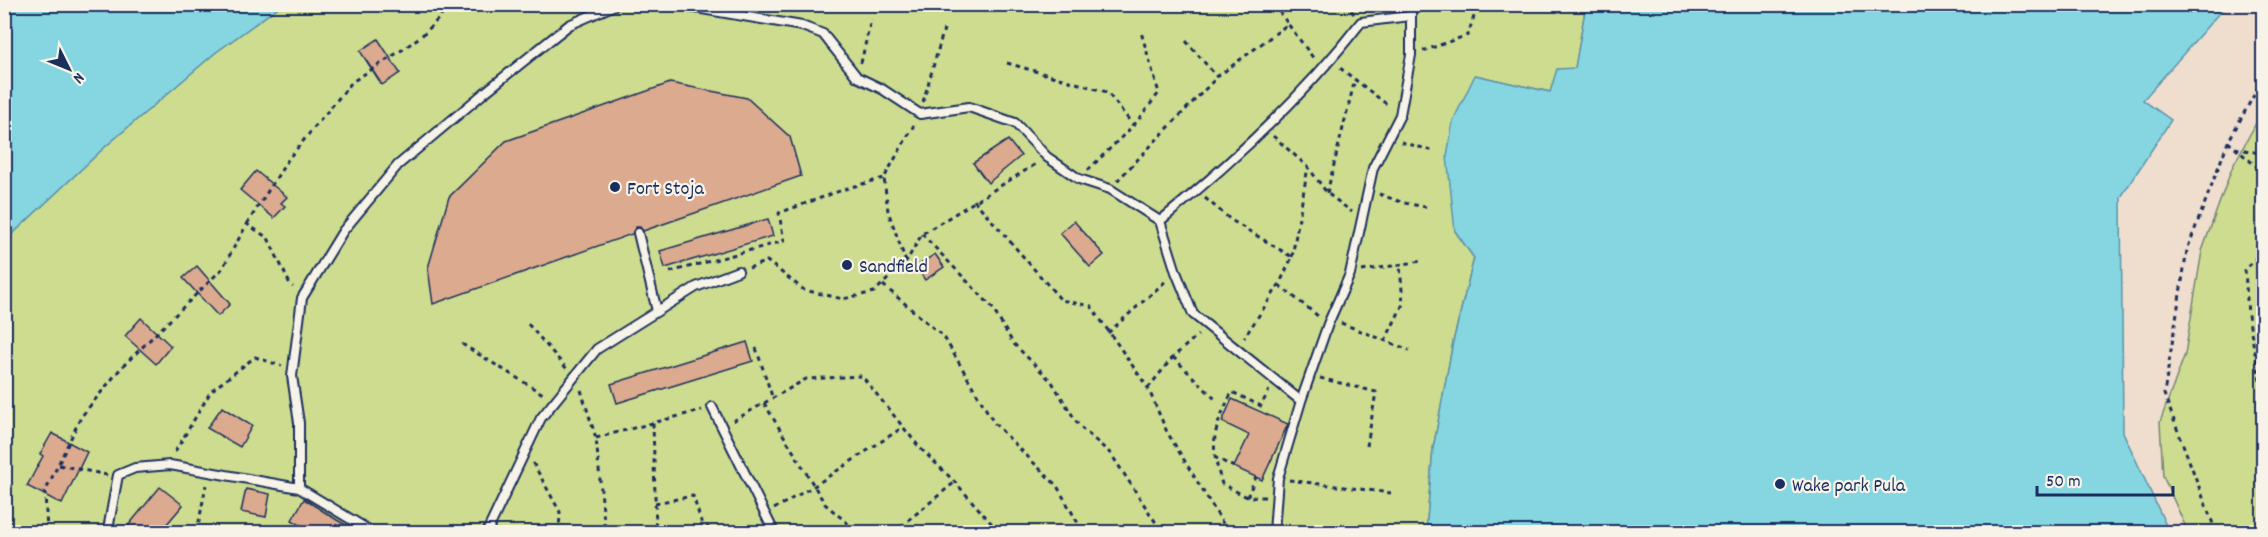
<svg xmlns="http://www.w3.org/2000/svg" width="2268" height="537" font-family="Dekko,sans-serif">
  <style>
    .green { fill: #cddc8f; stroke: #748676; stroke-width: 1.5 }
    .water { fill: #86d6e1; stroke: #5b93ad; stroke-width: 1.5 }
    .building { fill: #dcaa8e; stroke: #1b2f5e; stroke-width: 1.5 }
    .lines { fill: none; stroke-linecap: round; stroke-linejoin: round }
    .service-casing { stroke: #1b2f5e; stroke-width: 12 }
    .path { stroke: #1b2f5e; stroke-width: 3; stroke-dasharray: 4.5 4.5; stroke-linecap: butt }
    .service { stroke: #f7f3e8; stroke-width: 8 }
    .poi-dot { fill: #1b2f5e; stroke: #f7f3e8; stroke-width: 2 }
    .labels { text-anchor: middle; stroke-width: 4.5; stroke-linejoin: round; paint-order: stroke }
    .poi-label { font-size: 20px; fill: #1b2f5e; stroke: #f7f3e8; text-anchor: start }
  </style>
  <rect width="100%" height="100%" fill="#efddcd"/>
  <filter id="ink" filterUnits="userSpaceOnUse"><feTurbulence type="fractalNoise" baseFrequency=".0167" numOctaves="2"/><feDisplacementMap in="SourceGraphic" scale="12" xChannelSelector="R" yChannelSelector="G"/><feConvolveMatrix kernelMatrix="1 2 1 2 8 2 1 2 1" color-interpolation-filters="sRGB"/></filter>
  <g filter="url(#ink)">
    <path class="green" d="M281,5H1586L1575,69L1550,92L1475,75L1455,231L1474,258L1453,342L1433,449L1426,532H5V241L106,146L215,53Z
      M2263,110V532H2188L2163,476L2160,422L2185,354L2202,251L2232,168Z"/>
    <path class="water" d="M5,4H281V5L215,53L106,146L5,241Z
      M1586,5H2226L2143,100L2171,120L2121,197L2123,432L2169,532H1426L1433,449L1453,342L1474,258L1455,231L1447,156L1453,121L1475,75L1550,92L1557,69L1575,68Z"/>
    <path class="building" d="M378,39L400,73L382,85L360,51Z
      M670,83L747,98L790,137L801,176L643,231L640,227H636L632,234L433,304L428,268L449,197L506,141Z
      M1008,140L1021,156L988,183L973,163Z
      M256,171L287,197L281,203L285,206L274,218L240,190Z
      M768,219L773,236L665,268L660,251Z
      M1074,221L1104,255L1090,267L1060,233Z
      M935,254L944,267L925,280L916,267Z
      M197,266L230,304L218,316L183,278Z
      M141,318L171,346L156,364L125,336Z
      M747,342L753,361L617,403L611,384Z
      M1232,399L1288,424L1262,480L1234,467L1249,435L1222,422Z
      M222,407L252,426L240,447L207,428Z
      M52,433L87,452L62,504L27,486L43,456L40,454Z
      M160,487L183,505L160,532H123Z
      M246,489L270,494L266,517L241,512Z
      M304,499L337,520L358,532H312L292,520Z"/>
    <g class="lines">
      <defs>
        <path id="service" d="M685,4L690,7L802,26L823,34L857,77L882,89L920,114L969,107L1015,123L1047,157L1079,179L1110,189L1160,221L1176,272L1193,314L1301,401
          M1160,221C1233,162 1304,96 1361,22L1410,16
          M638,233L657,311
          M712,407L774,532
          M299,488L372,532
          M113,532L109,524L118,475L135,468L170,465L299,488V423L292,376L302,298L343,231L398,165L484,93L569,25L617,4
          M487,532L541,418L597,349L696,287L738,271
          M1274,532L1278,478L1301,401L1328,324L1350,274L1373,168L1400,115L1411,55V4"/>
      </defs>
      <use href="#service" class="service-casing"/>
      <path class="path" d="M1274,4L1288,24
        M1345,4L1354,14
        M1186,41L1217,77
        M1423,51L1468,35L1478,4
        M861,63L871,19
        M1007,63L1107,92L1133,125
        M1340,68L1389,106
        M2256,91L2264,95
        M923,102L944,29
        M1273,136L1308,167L1327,193L1352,212
        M1401,142L1434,151
        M2228,142L2263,172
        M2235,148L2264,154
        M1088,170L1134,125L1159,93L1141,32
        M2263,172L2264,163
        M1117,181L1217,77L1288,24L1314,59
        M1327,193L1355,79
        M1379,194L1404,203L1426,207
        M1205,198L1231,220L1292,257L1279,285L1244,338
        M974,200L1061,300L1091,306L1148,388L1167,432L1228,532
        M247,224L289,158L352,82L405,48L426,32L452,4
        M922,234L991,306L1013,343L1052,382L1079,426L1111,454L1162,532
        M2264,250L2245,270L2248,315L2260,381L2264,382
        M1292,257L1308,167
        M906,262L888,211L884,178L914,125
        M749,268L767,261L804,290L843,299L874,292L906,262L922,234L1036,164
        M1362,271L1422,261
        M670,272L784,241L779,213L848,188L884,178
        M883,285L944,337L994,423L1057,486L1083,532
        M1279,285L1318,316
        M1341,323L1409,350
        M528,324L567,369
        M1108,333L1167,280
        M1385,341L1403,304L1400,265
        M462,344L543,394
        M756,348L773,399
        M1173,357L1217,401
        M1320,378L1376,392L1367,446
        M1148,388L1173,357L1198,335
        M581,390L596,438L605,532
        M764,403L825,504L852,527L855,532
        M733,421L806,379L862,376L920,448L955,482L999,532
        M653,423L656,532
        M596,438L702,410
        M175,452L211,391L255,357L282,366
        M1214,457L1234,467
        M533,463L560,512L559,532
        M59,465L107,475
        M1289,480L1391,493
        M1247,497L1256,477
        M1265,497H1247L1222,484C1209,442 1213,431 1232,392L1261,406L1269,390
        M655,503L693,496L701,521L713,532
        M774,509L814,486L903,427
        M47,532L45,492L81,417L121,368L222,269L247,224L268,238L289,282L293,287
        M197,532L206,485
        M894,532L955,482
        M2216,532L2164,394L2187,250L2228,142L2264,77"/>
      <use href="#service" class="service"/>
    </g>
  </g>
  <g class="poi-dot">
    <circle cx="615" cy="187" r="6"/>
    <circle cx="847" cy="265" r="6"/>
    <circle cx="1780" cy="484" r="6"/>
  </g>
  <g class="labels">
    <g class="poi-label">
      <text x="627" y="194">Fort Stoja</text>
      <text x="859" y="272">Sandfield</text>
      <text x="1792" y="491">Wake park Pula</text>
    </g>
  </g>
  <rect width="2268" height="537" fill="none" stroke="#f7f3e8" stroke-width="24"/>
  <rect x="12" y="12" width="2244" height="513" fill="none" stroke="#1b2f5e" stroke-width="2" filter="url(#ink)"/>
  <g transform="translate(69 69) rotate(133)" stroke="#f7f3e8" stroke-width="4.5" paint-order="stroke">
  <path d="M0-4.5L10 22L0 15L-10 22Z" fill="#1b2f5e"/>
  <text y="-9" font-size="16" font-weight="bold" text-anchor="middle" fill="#1b2f5e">N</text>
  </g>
  <path d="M2037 486v9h136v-9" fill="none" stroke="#1b2f5e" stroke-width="3"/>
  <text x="2046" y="486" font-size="18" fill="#1b2f5e" stroke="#f7f3e8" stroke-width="4.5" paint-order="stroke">50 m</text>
</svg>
